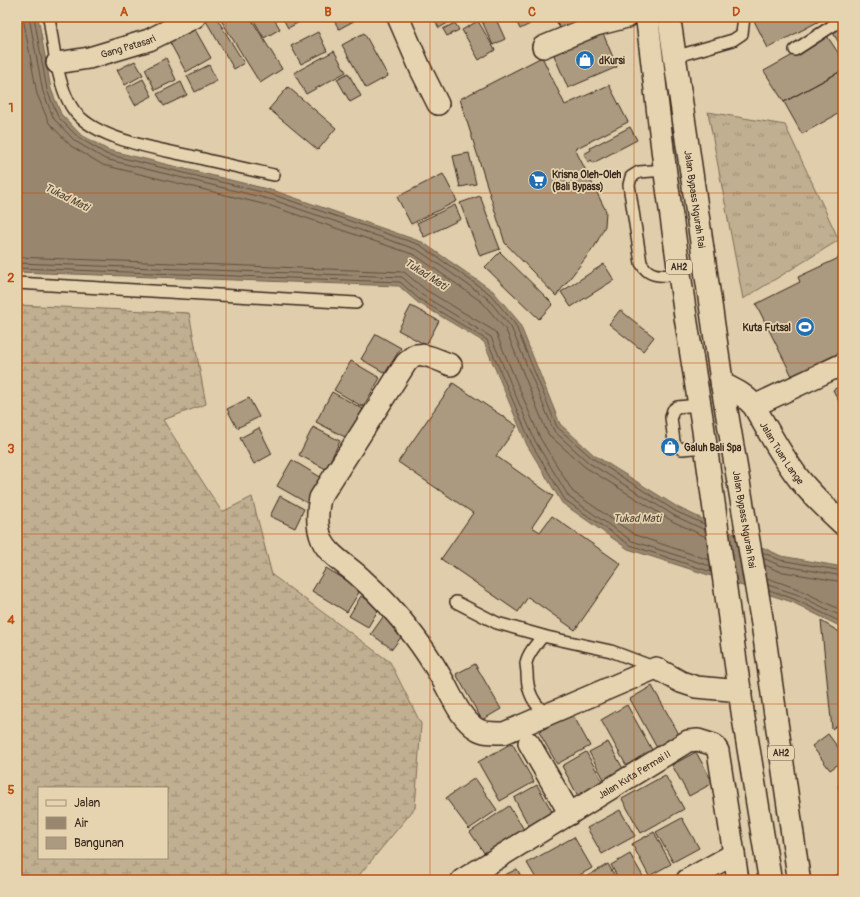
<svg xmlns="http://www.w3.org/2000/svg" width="860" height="897" font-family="Pangolin,sans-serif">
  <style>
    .grass { fill: url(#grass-tufts); stroke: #7e6c58 }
    .wetland { fill: url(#wetland-marsh); stroke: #7e6c58; fill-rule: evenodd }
    .water { fill: #98866e; stroke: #73614e }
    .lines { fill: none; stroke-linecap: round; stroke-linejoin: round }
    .shore { stroke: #604f3e; stroke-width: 1 }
    .building { fill: #ac9a80; stroke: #3b2a1e }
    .lane-casing { stroke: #3b2a1e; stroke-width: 14 }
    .street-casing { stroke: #3b2a1e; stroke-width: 24 }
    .secondary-casing { stroke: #3b2a1e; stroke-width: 25 }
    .highway-casing { stroke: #3b2a1e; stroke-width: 25 }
    .lane { stroke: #e6d4b1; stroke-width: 11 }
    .street { stroke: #e6d4b1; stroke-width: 21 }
    .secondary { stroke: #e6d4b1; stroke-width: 22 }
    .highway { stroke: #e6d4b1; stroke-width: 22 }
    .grid { fill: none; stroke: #bd4d10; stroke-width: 1; stroke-opacity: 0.55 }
    .labels { text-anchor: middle; stroke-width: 3.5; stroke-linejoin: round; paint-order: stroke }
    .shield { fill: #e6d4b1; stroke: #6e5d4a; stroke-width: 1 }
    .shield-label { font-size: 9px; font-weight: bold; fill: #3b2a1e }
    .street-label { font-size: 10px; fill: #3b2a1e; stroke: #e6d4b1 }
    .poi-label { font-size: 10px; font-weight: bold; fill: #3b2a1e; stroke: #e6d4b1; text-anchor: start }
    .water-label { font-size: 11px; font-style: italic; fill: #524132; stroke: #e6d4b1 }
    .neatline { fill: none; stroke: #bd4d10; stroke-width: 1.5 }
    .grid-label { font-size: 13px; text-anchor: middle; font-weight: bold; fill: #bd4d10 }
  </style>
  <defs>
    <pattern id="grass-tufts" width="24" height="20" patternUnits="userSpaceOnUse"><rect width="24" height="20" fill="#c1af91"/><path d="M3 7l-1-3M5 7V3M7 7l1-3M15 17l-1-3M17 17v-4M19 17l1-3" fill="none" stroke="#9e8f76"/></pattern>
    <pattern id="wetland-marsh" width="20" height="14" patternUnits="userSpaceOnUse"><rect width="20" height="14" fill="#c1af91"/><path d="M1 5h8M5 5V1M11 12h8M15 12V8" fill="none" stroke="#9e8f76"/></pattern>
  </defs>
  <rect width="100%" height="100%" fill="#dfcdab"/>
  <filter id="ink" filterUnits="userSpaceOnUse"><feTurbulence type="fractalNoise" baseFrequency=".025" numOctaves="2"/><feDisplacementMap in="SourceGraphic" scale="8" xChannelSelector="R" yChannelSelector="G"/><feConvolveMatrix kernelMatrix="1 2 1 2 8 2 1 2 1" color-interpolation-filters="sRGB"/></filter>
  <g filter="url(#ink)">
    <path class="grass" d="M708,112L785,125L839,240L743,299Z"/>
    <path class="wetland" d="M17,305L189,313L206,404L163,420L222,512L252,497L272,575L390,662L421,724L415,808L355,880H17ZM39,788H167V858H39Z"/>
    <path class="water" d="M17,17H38L51,89L61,114L80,134L108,150L275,191L422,242L493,291L519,322L560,424L594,455L679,508L781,556L843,567V628L792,602L628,549L562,503L527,445L484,342L417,302L399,286L17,272Z"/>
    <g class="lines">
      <path class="shore" d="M23,17L37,94L49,123L71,146L103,165L271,206L415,255L482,302L506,330L546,430L549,435L585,467L672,521L706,537
        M29,17L43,92L54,119L75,141L105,159L273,200L418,250L487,298L511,327L554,431L589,463L675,516L705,530
        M34,17L47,90L58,117L78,137L106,154L274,195L420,245L490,294L515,324L557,427L592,458L677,512L704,524
        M17,257L404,272L426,290L491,329L496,333L540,438L573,492L635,535L709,560
        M17,263L402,277L422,295L491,337L535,441L569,497L632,541L710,566
        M17,268L400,282L419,299L487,340L531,443L565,500L630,545L711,572
        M762,552L780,560L843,571
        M763,558L779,565L843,576
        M765,565L778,571L843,582
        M767,578L798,589L843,611
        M768,585L796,594L843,617
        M769,590L794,599L843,623"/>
    </g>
    <path class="building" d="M212,17H216L244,63L234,69L206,21Z
      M219,17H250L282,69L260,83Z
      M252,17H273L280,29L264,38Z
      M282,17H309L288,28Z
      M332,17H361L339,29Z
      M433,17H458L439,28Z
      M480,17H495L505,39L493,45Z
      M516,17H527L530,24L520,29L515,18Z
      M557,17H585L588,22L563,35L555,18Z
      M752,17H827L768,48Z
      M478,21L495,50L479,60L462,30Z
      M455,23L459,30L447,36L443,29Z
      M843,25V50L832,31Z
      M193,26L211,58L186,72L168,39Z
      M602,31L617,67L568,88L553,53Z
      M318,32L327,51L301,64L291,46Z
      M364,33L388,76L366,88L342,45Z
      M827,36L843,60V70L784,102L764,71Z
      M334,51L346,72L306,94L294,73Z
      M542,57L565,105L609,85L628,122L575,149L606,211L605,226L595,246L556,296L505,243L460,99Z
      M166,58L176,80L155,90L145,69Z
      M135,61L143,75L125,85L117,70Z
      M209,65L217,81L195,92L187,76Z
      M843,70V111L802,134L784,102Z
      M348,73L361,96L350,102L337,79Z
      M143,79L152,96L135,105L126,88Z
      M181,82L187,95L164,106L157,94Z
      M288,87L336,128L318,150L269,109Z
      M630,127L637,140L593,163L591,160L588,162L584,154L591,150L590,148Z
      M469,153L476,184L460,187L453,156Z
      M443,174L457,201L411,224L397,197Z
      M480,196L500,249L480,256L460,203Z
      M455,205L461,219L424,237L417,223Z
      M500,252L553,304L539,319L485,267Z
      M843,256V351L792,376L756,304L800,282L798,277Z
      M604,264L614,280L571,307L561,292Z
      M411,306L439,321L426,345L398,330Z
      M620,310L654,337L643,351L609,324Z
      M376,334L401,348L385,373L361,359Z
      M351,361L380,378L363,407L334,390Z
      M453,383L517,426L496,456L553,496L532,527L540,532L552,516L621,564L575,630L528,597L518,612L441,559L473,513L398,462Z
      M843,384V409L833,390Z
      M332,392L363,409L347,438L316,422Z
      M249,398L259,417L237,428L227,409Z
      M313,427L340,441L326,469L299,455Z
      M259,428L272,454L254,464L240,438Z
      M292,460L322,478L307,503L277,486Z
      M280,496L304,509L295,528L270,516Z
      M326,568L361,589L347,612L312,591Z
      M361,596L380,607L368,627L349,616Z
      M383,617L405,632L392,649L371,634Z
      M821,621L843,634V721L832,729Z
      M475,664L501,709L482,720L456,674Z
      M652,686L680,736L657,748L630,699Z
      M627,705L656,757L630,772L601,720Z
      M572,713L590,746L557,764L539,732Z
      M828,734L843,754V761L830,770L812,746Z
      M608,742L625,772L606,783L589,752Z
      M512,743L534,782L500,801L478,762Z
      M586,752L604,784L579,798L562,766Z
      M696,752L713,783L689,796L672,765Z
      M665,775L684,809L641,833L622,799Z
      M475,778L497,810L469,829L446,798Z
      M843,784V801L838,786Z
      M537,785L554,815L530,828L514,798Z
      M509,806L525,831L487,857L470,832Z
      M620,810L635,836L602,854L587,828Z
      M682,818L699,848L673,862L656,832Z
      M654,832L671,864L649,876L632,844Z
      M574,837L592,868L571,880H537L527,863Z
      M630,854L644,878L641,880H619L611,865Z
      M608,864L617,880H585L584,878Z
      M517,869L523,880H503L501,877Z
      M843,873V880H823L822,879Z"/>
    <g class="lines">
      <defs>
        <path id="lane" d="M49,17C53,44 58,92 76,113C99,140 158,149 191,156C219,163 247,169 274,175
          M795,50L843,19
          M674,57L733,40L742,34L744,17
          M665,170L639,172L631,177L629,185L641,263C650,279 663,275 680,275
          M17,283L356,303
          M699,405L677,407L673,410L671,417L674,442L676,446L682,449L706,447
          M456,602L497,623L547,637L611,651L656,668
          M543,636C537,643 528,653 526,663C526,666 527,670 527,673C527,689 532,704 547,714"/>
        <g id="street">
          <path d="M398,17L421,70L438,104"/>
          <path d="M543,47L596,25L627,17"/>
          <path id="s1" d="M57,63L89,58L149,40L195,17"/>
          <path d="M451,365C443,362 424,353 416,355C412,356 409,360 406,363L320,498C317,512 316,526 322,540C329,556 349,566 361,578C380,595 399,616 414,636C424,649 433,663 441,677C451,694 460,719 477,729C485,734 495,733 504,733L656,668L681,682L696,687L741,691"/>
          <path d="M754,406L843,364"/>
          <path d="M529,743L570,814"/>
          <path id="s2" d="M462,880L688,741L698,740L714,745L718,751L738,880"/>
          <path d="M687,880L734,854"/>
        </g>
        <g id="secondary">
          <path id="s3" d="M722,384C735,390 745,395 754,406C768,431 782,457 800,480C813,496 828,510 843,524"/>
        </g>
        <g id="highway">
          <path d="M647,17L665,170L686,320L703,427L743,715L770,880"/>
          <path id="s4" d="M669,17L722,384L763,627L799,880"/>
        </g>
      </defs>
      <use href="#lane" class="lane-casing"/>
      <use href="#street" class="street-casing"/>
      <use href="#secondary" class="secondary-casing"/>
      <use href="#highway" class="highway-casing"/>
      <use href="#lane" class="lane"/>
      <use href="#street" class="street"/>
      <use href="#secondary" class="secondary"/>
      <use href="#highway" class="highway"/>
    </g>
  </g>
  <path class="grid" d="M226,17V880M430,17V880M634,17V880M17,193H843M17,363H843M17,534H843M17,704H843"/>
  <defs>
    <symbol id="shop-disc" viewBox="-11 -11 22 22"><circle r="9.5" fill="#1f6fb2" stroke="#e6d4b1"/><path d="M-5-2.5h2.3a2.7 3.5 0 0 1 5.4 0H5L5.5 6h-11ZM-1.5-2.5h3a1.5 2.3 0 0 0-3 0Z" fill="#fff"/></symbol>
    <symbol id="supermarket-disc" viewBox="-11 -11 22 22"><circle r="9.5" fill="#1f6fb2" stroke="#e6d4b1"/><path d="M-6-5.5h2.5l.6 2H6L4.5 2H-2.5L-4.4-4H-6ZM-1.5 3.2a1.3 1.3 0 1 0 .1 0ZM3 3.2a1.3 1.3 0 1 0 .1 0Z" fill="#fff"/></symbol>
    <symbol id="stadium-disc" viewBox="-11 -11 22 22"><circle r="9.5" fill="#1f6fb2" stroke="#e6d4b1"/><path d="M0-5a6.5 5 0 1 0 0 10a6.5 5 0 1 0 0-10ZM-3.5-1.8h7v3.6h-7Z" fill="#fff"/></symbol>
  </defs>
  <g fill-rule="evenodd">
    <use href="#shop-disc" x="574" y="49" width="22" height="22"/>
    <use href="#supermarket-disc" x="527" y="169" width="22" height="22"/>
    <use href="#stadium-disc" x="794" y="316" width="22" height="22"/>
    <use href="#shop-disc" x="659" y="436" width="22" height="22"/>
  </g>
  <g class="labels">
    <g class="shield">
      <rect x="666" y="260" width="26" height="14" rx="3"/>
      <rect x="768" y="746" width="26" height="14" rx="3"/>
    </g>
    <g class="shield-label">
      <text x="679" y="270">AH2</text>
      <text x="781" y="756">AH2</text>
    </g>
    <g class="street-label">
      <text dy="4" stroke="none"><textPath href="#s1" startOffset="73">Gang Patasari</textPath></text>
      <text dy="4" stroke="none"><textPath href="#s4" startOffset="184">Jalan Bypass Ngurah Rai</textPath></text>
      <text dy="4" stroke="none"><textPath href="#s3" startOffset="94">Jalan Tuan Lange</textPath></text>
      <text dy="4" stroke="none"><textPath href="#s4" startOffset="508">Jalan Bypass Ngurah Rai</textPath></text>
      <text dy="4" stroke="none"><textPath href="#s2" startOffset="202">Jalan Kuta Permai II</textPath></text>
    </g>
    <g class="poi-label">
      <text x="599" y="64">dKursi</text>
      <text x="552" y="178">Krisna Oleh-Oleh<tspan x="552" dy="12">(Bali Bypass)</tspan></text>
      <text x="791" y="331" text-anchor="end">Kuta Futsal</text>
      <text x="684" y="451">Galuh Bali Spa</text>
    </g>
    <g class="water-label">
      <text transform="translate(67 197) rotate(27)" y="4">Tukad Mati</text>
      <text transform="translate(426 274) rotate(33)" y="4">Tukad Mati</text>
      <text x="637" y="522">Tukad Mati</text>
    </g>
  </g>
  <rect width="860" height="897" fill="none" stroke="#e6d4b1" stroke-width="44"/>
  <rect x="38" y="787" width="130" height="72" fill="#e6d4b1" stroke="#a29076"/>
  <rect x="46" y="800" width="20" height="6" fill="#e6d4b1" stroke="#a29076"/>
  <text x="74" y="807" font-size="12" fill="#3b2a1e">Jalan</text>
  <rect x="46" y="817" width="20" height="12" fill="#98866e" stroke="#a29076"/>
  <text x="74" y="827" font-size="12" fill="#3b2a1e">Air</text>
  <rect x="46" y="837" width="20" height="12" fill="#ac9a80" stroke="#a29076"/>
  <text x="74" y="847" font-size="12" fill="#3b2a1e">Bangunan</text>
  <rect x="22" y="22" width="816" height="853" class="neatline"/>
  <g class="grid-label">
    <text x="124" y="16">A</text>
    <text x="328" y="16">B</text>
    <text x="532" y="16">C</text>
    <text x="736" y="16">D</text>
    <text x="11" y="112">1</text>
    <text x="11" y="282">2</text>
    <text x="11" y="453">3</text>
    <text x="11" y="624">4</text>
    <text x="11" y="794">5</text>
  </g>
</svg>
